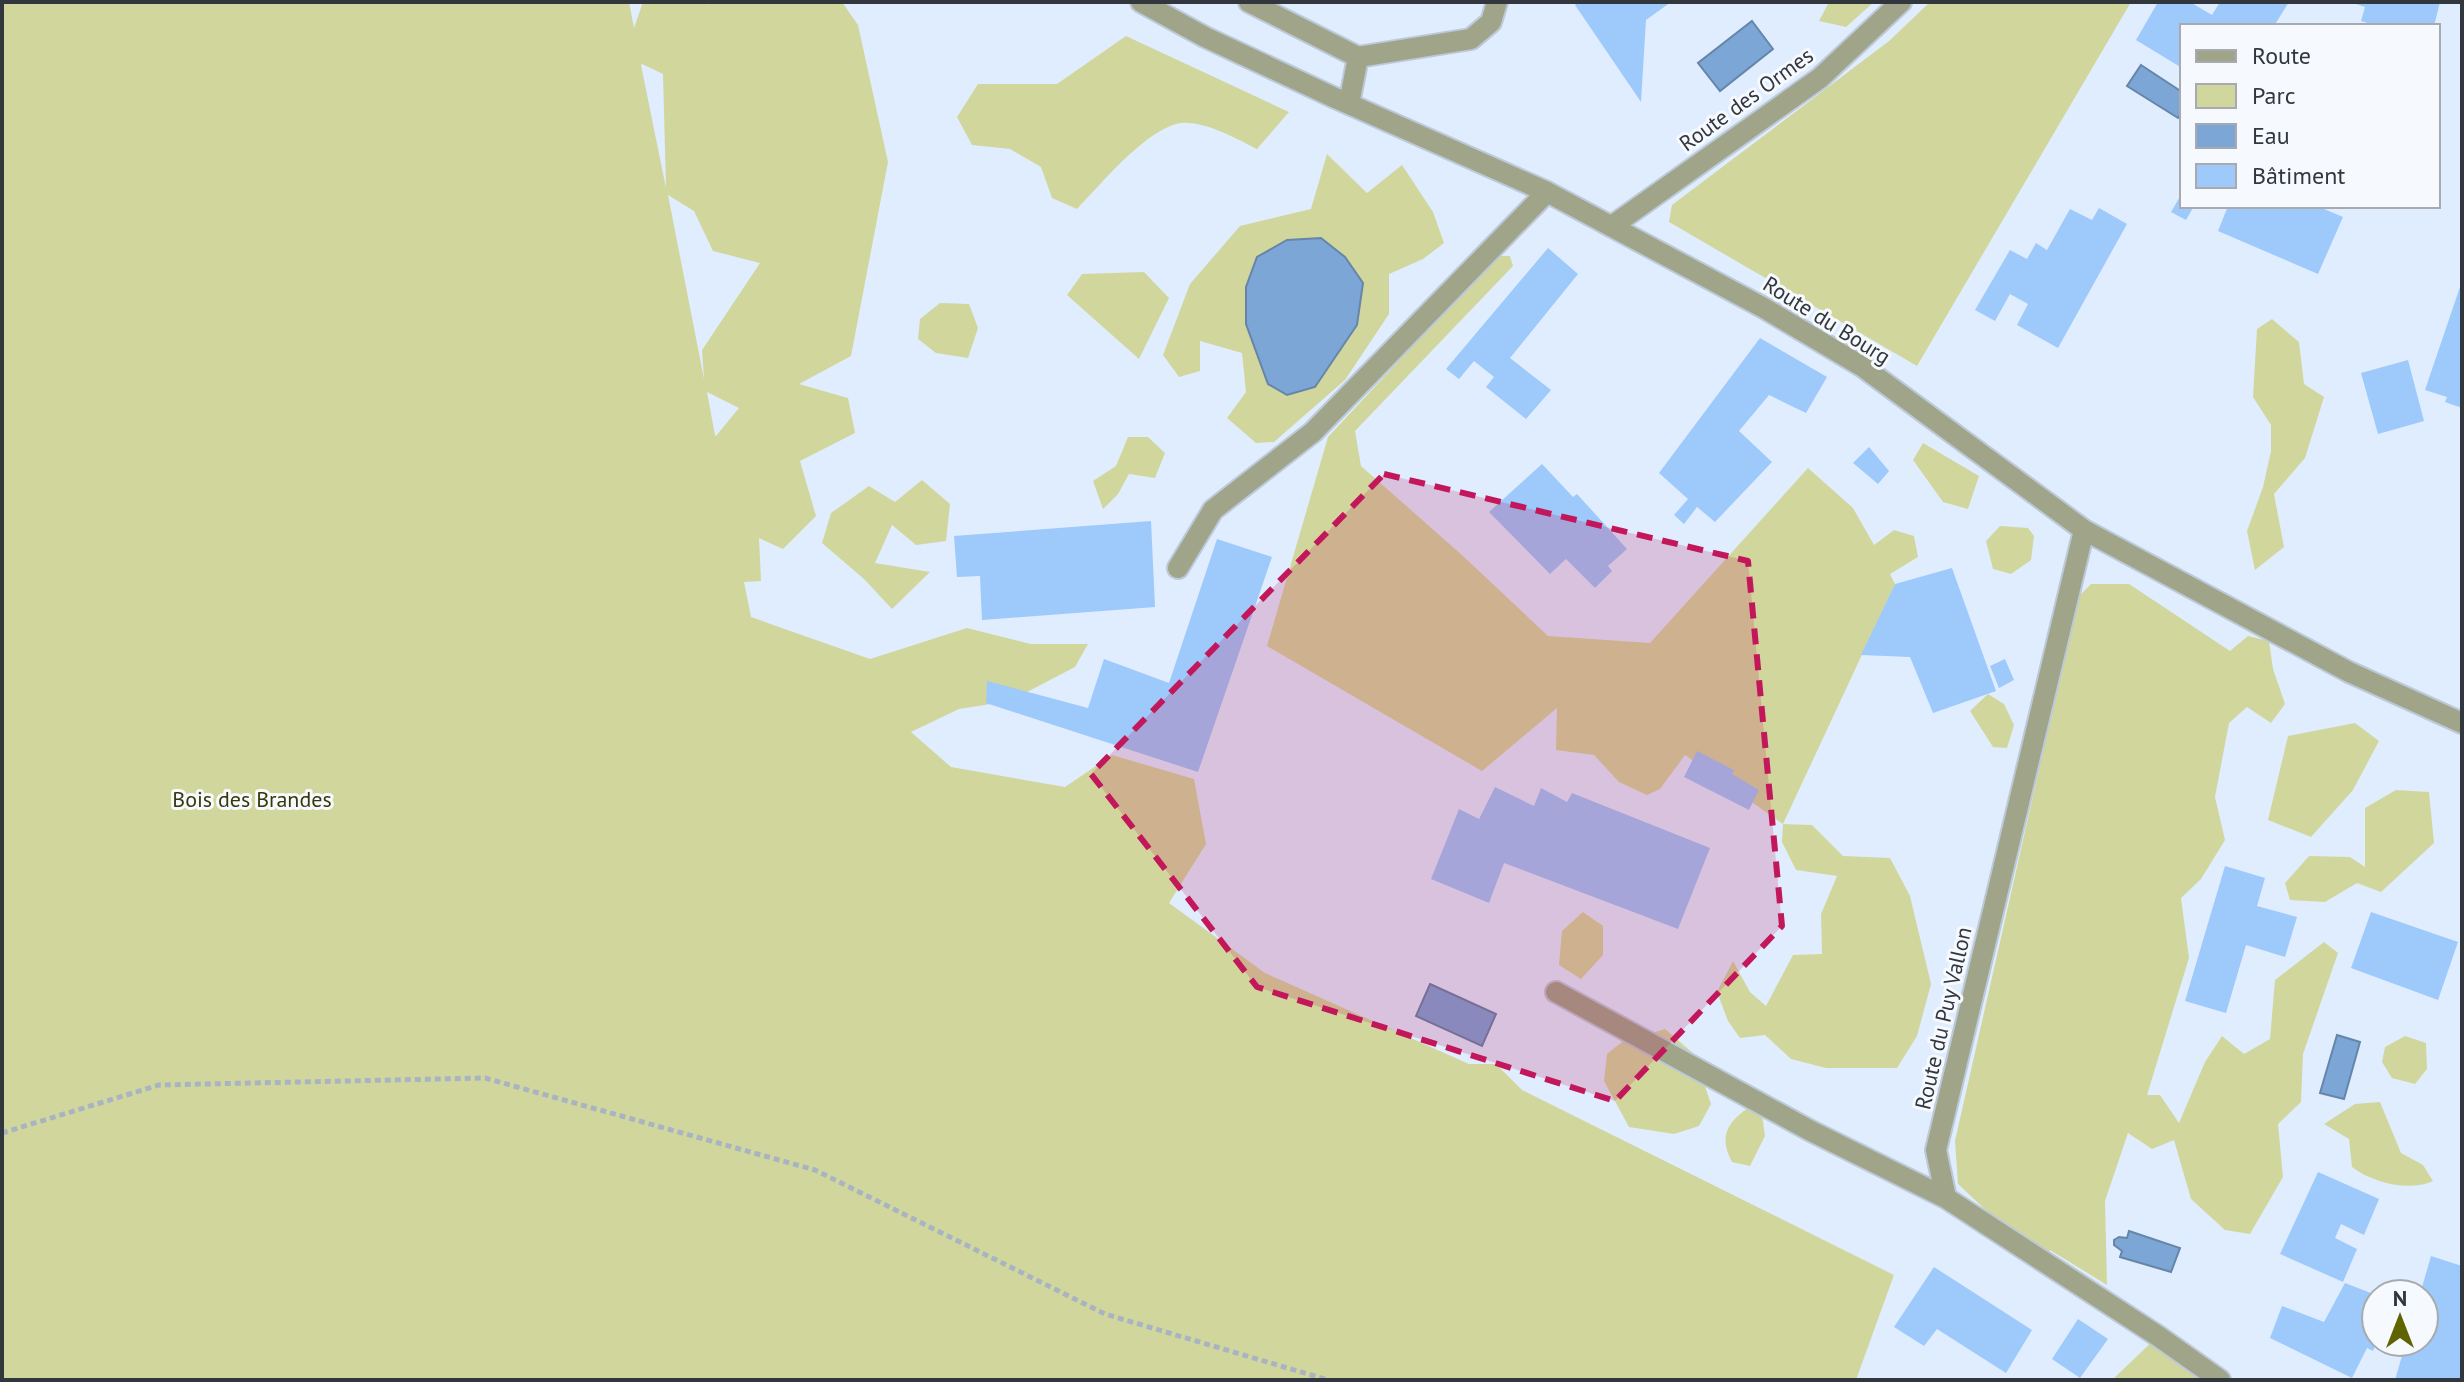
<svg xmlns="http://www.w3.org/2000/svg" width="2464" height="1382" font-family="'PT Sans',sans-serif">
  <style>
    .green { fill: #d1d79c; fill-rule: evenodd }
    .water { fill: #7ca6d6; stroke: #6685a8; stroke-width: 2 }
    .building { fill: #9ec9fb }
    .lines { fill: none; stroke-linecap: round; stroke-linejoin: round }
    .minor-casing { stroke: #bcc9d8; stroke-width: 24 }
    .path { stroke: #a9b4c3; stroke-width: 5; stroke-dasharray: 6 4; stroke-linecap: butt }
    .minor { stroke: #a0a489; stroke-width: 20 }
    .marked { fill: #c2185b; fill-opacity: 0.2; stroke: #c2185b; stroke-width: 6; stroke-dasharray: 16 10; stroke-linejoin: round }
    .labels { text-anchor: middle; stroke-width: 6; stroke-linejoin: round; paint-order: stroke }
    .street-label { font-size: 22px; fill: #31373d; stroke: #f6f9fd }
    .park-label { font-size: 22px; fill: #363906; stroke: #f6f9fd }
  </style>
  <rect width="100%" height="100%" fill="#dfedff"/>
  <path class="green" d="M2,2H629L634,28L643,2H707L709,5L710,2H842L858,25L888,162L851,356L799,384L848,398L855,433L800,461L816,516L783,549L759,538L761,581L744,582L751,617L870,659L967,628L1031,644H1088L1075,667L1010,701L959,709L911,732L951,767L1065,787L1112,755L1194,779L1206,844L1169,903L1265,973L1469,1064H1496L1522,1090L1894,1275L1856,1380H2ZM642,64L663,74L666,188L641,65ZM668,195L694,211L713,251L760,263L702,350L704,379ZM707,392L739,408L716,436L715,435Z
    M1829,2H1874L1846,27L1819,21Z
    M1930,2H2131L1917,366L1669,222L1672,205L1889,41Z
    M1126,36L1289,112L1257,149C1238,139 1198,117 1176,124C1142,134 1102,183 1077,209L1052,198L1041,167L1010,149L972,145L957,117L978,84H1057Z
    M1327,154L1367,193L1402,165L1433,212L1444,243L1423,259L1389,274V314L1345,380L1274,442L1256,443L1227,418L1246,392L1242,353L1200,341V371L1179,377L1163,355L1190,284L1240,226L1311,209Z
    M1497,256H1510L1513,266L1355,431L1361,466L1463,556L1548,636L1650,643L1808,468L1853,508L1874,545L1894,530L1914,536L1918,557L1890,574L1895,584L1783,824L1812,825L1843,856L1890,858L1910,896L1931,984L1917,1036L1897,1068H1826L1791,1059L1765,1035L1740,1038L1728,1021L1717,992L1733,961L1750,992L1766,1006L1793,955L1822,954L1821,914L1837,876L1796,870L1782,842L1783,824L1685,755L1660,789L1647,795L1619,782L1594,755L1556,750L1557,708L1482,771L1267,646L1328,437Z
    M1144,272L1169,298L1139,359L1067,295L1082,274Z
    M940,303L969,304L978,328L968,358L936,353L918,339L920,319Z
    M2272,319L2299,342L2304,384L2324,397L2305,458L2274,494L2284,547L2255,570L2247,531L2263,487L2271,451V425L2253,397L2257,329Z
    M1128,437H1148L1165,453L1155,478L1129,474L1118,494L1103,509L1093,481L1116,466Z
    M1923,443L1979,476L1968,509L1943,502L1913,460Z
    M922,480L950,504L946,541L916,545L892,525L875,563L930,572L892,609L864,579L822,543L831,513L869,486L895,502Z
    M2000,526L2028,528L2034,536L2031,560L2011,574L1993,569L1986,541Z
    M2091,584H2129L2230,651L2248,636L2269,641L2273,669L2285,704L2271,723L2247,707L2229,723L2215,797L2225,840L2201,879L2181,898L2189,958L2147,1095H2160L2179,1123L2205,1062L2222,1036L2244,1054L2270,1039L2275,980L2324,942L2338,953L2303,1054L2301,1102L2278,1124L2283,1177L2250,1234L2225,1230L2191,1199L2174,1140L2152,1149L2128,1133L2105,1201L2107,1285L2050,1250L2047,1254L1991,1215L1958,1184L1955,1141L2078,597Z
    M1988,694L2004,704L2014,725L2007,748L1993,747L1970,711Z
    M2355,723L2379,741L2353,790L2311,837L2268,820L2288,736Z
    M2396,790L2429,792L2434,843L2381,892L2357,883L2325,902L2290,900L2285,883L2309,856L2350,857L2365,867V808Z
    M1583,912L1603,926V955L1581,979L1559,965L1562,931Z
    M1665,1029L1694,1054L1711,1104L1699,1126L1674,1134L1629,1127L1604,1081L1607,1054L1622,1042Z
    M2405,1036L2426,1043L2427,1069L2415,1084L2392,1078L2382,1062L2385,1047Z
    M2380,1102L2401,1153L2423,1165L2433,1181C2409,1192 2373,1183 2352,1167L2349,1139L2324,1124L2355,1104Z
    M1748,1108L1762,1115L1765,1136L1750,1166L1732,1162C1719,1138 1726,1123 1748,1108Z
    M2158,1336L2220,1380H2112Z"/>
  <path class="water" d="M1752,21L1773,49L1720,91L1698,63Z
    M2141,65L2182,92V112L2178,118L2127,86Z
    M1321,238L1345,257L1363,283L1357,325L1315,387L1287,395L1268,384L1246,324V287L1257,257L1287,240Z
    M1430,984L1496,1014L1482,1046L1416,1016Z
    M2337,1035L2360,1042L2344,1099L2320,1093Z
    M2129,1231L2180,1248L2171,1272L2120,1257L2122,1251L2114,1245V1240L2119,1237L2127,1238Z"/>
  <path class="building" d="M1579,2H1671L1646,20L1641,102L1575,5Z
    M2158,2H2190L2212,15L2220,2H2289L2274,26H2182V68L2136,40Z
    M2350,2H2440L2434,26H2377L2361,21L2365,7Z
    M2182,193V206H2194L2186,220L2171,212Z
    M2228,206H2317L2343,217L2318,274L2218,231Z
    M2099,208L2127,224L2058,348L2017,325L2028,304L2010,294L1995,321L1975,310L2010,250L2027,259L2036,243L2047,250L2070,209L2092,220Z
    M1548,248L1578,274L1510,358L1551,390L1526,419L1486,387L1494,377L1474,361L1459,379L1446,369Z
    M2461,284H2462V408L2445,402L2447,397L2425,390Z
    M1760,338L1827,377L1806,413L1769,395L1739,431L1772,462L1715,522L1697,507L1684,524L1674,515L1688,499L1659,473Z
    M2408,360L2424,421L2378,434L2361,373Z
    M1869,447L1889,471L1878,484L1853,463Z
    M1542,464L1573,497L1577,494L1627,549L1608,566L1612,571L1595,588L1566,559L1550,574L1489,512Z
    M1151,521L1155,607L982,620L980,576L957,577L954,536Z
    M1217,539L1272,557L1198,772L986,703L987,681L1088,708L1104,659L1169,683Z
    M1952,568L1996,691L1933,713L1910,657L1861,655L1895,584Z
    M2005,659L2014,680L1999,688L1990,666Z
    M1697,751L1734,770L1732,774L1759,790L1749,810L1684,777Z
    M1495,787L1534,806L1541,788L1567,802L1572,793L1710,848L1678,929L1504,863L1489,903L1431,879L1459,809L1479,819Z
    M2225,866L2265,878L2257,906L2297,917L2285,957L2246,945L2226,1013L2185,1001Z
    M2371,912L2458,942L2438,1000L2351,968Z
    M2318,1172L2379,1199L2364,1235L2341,1224L2335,1238L2357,1249L2343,1282L2280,1254Z
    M2431,1256L2462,1266V1380H2395L2406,1342H2424V1294H2420Z
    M1934,1267L2032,1330L2006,1373L1937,1329L1924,1346L1894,1327Z
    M2345,1283L2376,1295V1343L2373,1351L2367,1348L2352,1378L2270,1338L2282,1306L2324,1322Z
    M2078,1319L2108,1339L2080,1378L2052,1359Z"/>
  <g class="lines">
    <defs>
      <path id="minor" d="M1141,2L1205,37L1333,97L1547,192L1764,308L1863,367L2084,530L2349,672L2462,723
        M1249,2L1358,57L1349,104
        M1358,57L1471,39L1491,22L1497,2
        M1612,226L1820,78L1901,2
        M2084,530L1936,1150L1946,1198L2158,1336L2220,1380
        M1178,568L1213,510L1313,432L1547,192
        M1556,992L1811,1131L1946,1198"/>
    </defs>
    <use href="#minor" class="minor-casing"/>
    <path class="path" d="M2,1133L159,1085L485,1078L815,1170L1105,1314L1328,1380"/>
    <use href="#minor" class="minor"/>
  </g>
  <path class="marked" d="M1384,474L1748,561L1782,926L1615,1101L1257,987L1091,774Z"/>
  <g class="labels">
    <g class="street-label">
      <text transform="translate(1746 99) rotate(-36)" y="8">Route des Ormes</text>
      <text transform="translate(1827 320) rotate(32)" y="8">Route du Bourg</text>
      <text transform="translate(1943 1018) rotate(-77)" y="8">Route du Puy Vallon</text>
    </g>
    <g class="park-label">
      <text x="252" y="807">Bois des Brandes</text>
    </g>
  </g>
  <rect width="2464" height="1382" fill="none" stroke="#31373d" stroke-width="8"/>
  <rect x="2180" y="24" width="260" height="184" fill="#f6f9fd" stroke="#a7abb0" stroke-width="2"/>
  <rect x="2196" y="50" width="40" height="12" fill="#a0a489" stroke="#a7abb0" stroke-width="2"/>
  <text x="2252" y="64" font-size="24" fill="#31373d">Route</text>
  <rect x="2196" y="84" width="40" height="24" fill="#d1d79c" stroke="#a7abb0" stroke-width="2"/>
  <text x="2252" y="104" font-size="24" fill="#31373d">Parc</text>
  <rect x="2196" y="124" width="40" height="24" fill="#7ca6d6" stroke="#a7abb0" stroke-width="2"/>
  <text x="2252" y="144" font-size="24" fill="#31373d">Eau</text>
  <rect x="2196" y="164" width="40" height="24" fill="#9ec9fb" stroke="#a7abb0" stroke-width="2"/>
  <text x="2252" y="184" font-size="24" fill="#31373d">Bâtiment</text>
  <g transform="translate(2400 1318)"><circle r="38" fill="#f6f9fd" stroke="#a7abb0" stroke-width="2"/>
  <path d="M0-6L14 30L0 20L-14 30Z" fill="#5f6400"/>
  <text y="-12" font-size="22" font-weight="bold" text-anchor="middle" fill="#31373d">N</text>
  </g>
</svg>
